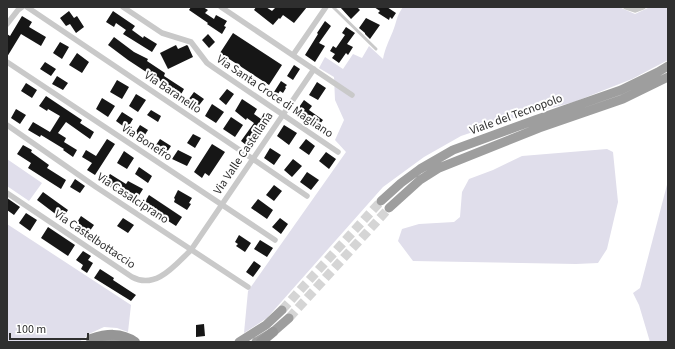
<svg xmlns="http://www.w3.org/2000/svg" width="675" height="349" font-family="'Source Sans 3',sans-serif">
  <style>
    .green { fill: #e0deeb }
    .building { fill: #161616 }
    .lines { fill: none; stroke-linecap: round; stroke-linejoin: round }
    .trunk-tunnel { stroke: #d5d5d5; stroke-width: 9; stroke-dasharray: 9 4.5; stroke-linecap: butt }
    .service { stroke: #c9c9c9; stroke-width: 3 }
    .minor { stroke: #c9c9c9; stroke-width: 5.5 }
    .trunk { stroke: #9e9e9e; stroke-width: 9 }
    .motorway { stroke: #969696; stroke-width: 10 }
    .labels { text-anchor: middle; stroke-width: 4; stroke-linejoin: round; paint-order: stroke }
    .street-label { font-size: 12px; fill: #2f2f2f; stroke: #fff }
  </style>
  <rect width="100%" height="100%" fill="#fff"/>
  <path class="green" d="M403,7H619L635,14L650,7H668V60L632,79L574,102L520,116L461,136L424,157L383,187L267,318L244,333L248,291L346,152L335,140L344,120L335,100L334,77L319,68L325,57L343,69L353,54L362,58L369,46L383,59C385,48 389,41 393,31C397,21 396,17 403,7Z
    M607,149L613,152L618,202L607,249L598,263L576,264L413,261L398,241L402,229L419,224L454,222L460,217L462,192L469,179L493,170L522,156Z
    M7,159L42,183L29,201L7,186Z
    M668,181V342H650L639,305L633,293L640,288Z
    M7,224L131,305L128,332L117,328L104,327L91,333L79,342H7Z"/>
  <path class="building" d="M191,7H203L208,10L205,13L214,19L216,15L227,21L224,26L226,27L222,34L207,24L208,23L189,10Z
    M256,7H266L272,11L276,7H307L294,23L283,15L280,19L279,18L273,25L254,10Z
    M340,7H357L360,10L351,19Z
    M374,7H387L396,13L392,19L390,17L389,20L378,13L380,11Z
    M69,11L74,18L77,16L84,27L76,33L70,24L66,26L60,18Z
    M113,11L135,26L132,30L143,38L144,36L157,44L152,52L123,34L126,30L116,23L114,27L106,22Z
    M22,16L32,22L29,27L46,37L41,46L21,34L7,57V34L10,36Z
    M366,18L380,25L370,39L365,34V33L359,28Z
    M325,21L331,26L319,43L325,46L315,62L305,55L318,34L317,33Z
    M346,27L355,33L347,44L353,47L348,55L346,53L339,63L332,58L335,54L330,51L333,46L336,48L345,35L342,33Z
    M233,33L282,65L269,85L220,53Z
    M208,34L215,42L209,48L202,40Z
    M114,37L134,52L148,59L147,61L165,73L164,76L184,89L179,98L164,88L166,85L128,60L108,45Z
    M60,42L69,47L62,59L53,53Z
    M176,45L178,49L187,45L188,46L193,57L168,69L160,53Z
    M77,53L89,62L82,73L69,65Z
    M45,62L56,69L51,76L40,69Z
    M294,65L300,69L293,80L287,76Z
    M57,76L68,83L63,90L52,84Z
    M117,80L129,87L122,99L110,92Z
    M281,81L287,85L285,87L286,88L283,93L280,91L278,94L274,92Z
    M317,82L326,88L318,100L309,95Z
    M26,83L37,90L32,98L21,91Z
    M227,89L234,94L226,105L219,99Z
    M194,92L204,99L196,109L186,103Z
    M136,94L146,100L138,112L129,106Z
    M46,96L82,120L80,123L94,132L90,139L66,122L58,133L66,138L64,142L77,150L73,157L63,150L64,149L41,135L40,137L28,130L33,122L50,132L60,116L48,109L47,111L39,106Z
    M102,98L115,106L108,117L96,109Z
    M242,99L257,109L254,114L261,119L264,113L271,118L266,125L264,123L257,134L259,136L250,148L241,141L254,123L247,118L246,120L235,111Z
    M304,100L312,106L309,110L323,120L316,129L308,124L309,122L295,113Z
    M212,104L224,112L216,123L205,116Z
    M16,109L26,115L20,124L11,118Z
    M151,110L161,116L158,122L147,115Z
    M122,112L133,119L127,129L116,121Z
    M231,117L243,125L235,137L223,129Z
    M140,125L148,130L143,138L135,133Z
    M284,125L297,133L289,145L277,136Z
    M193,134L201,138L195,148L187,143Z
    M107,139L115,144L95,175L87,170L92,163L82,157L86,150L96,156Z
    M160,139L171,146L165,155L154,148Z
    M306,139L315,146L309,155L299,148Z
    M212,144L225,152L209,176L205,173L202,178L194,172Z
    M23,145L32,150L31,152L49,165L47,168L66,180L61,189L28,168L31,163L17,154Z
    M270,148L281,155L274,165L264,158Z
    M178,150L192,157L187,166L172,159Z
    M124,151L134,158L127,169L117,163Z
    M326,152L336,159L329,169L319,161Z
    M293,159L302,166L292,177L284,170Z
    M139,167L152,176L148,183L135,174Z
    M307,172L319,180L311,190L300,182Z
    M110,174L126,184L128,181L143,189L138,197L118,185L115,190L104,183Z
    M75,179L85,186L80,193L70,187Z
    M274,185L282,191L274,201L266,195Z
    M178,190L192,198L189,203L191,204L187,210L174,202L175,199L174,198Z
    M43,192L68,210L62,219L37,200Z
    M149,195L182,217L176,226L143,205Z
    M7,198L20,207L14,215L7,210Z
    M258,199L273,210L267,219L251,208Z
    M26,213L37,220L30,231L19,223Z
    M81,216L94,225L89,232L76,224Z
    M123,218L134,225L128,233L117,226Z
    M280,218L288,224L281,234L272,227Z
    M48,227L75,245L68,256L41,238Z
    M239,235L251,243L245,252L236,246L238,244L235,242Z
    M260,240L273,248L267,257L254,249Z
    M83,251L91,256L88,260L93,263L87,273L81,269L83,265L76,260Z
    M254,261L261,266L253,277L246,272Z
    M100,269L114,278L113,280L136,295L131,301L94,278Z
    M204,324L205,336L196,337V325Z"/>
  <g class="lines">
    <path class="trunk-tunnel" d="M282,310L381,201
      M289,318L389,208"/>
    <path class="service" d="M333,7L376,49"/>
    <path class="minor" d="M27,7L253,159L307,196
      M123,7L162,33L191,42L207,63L214,68L338,152
      M221,7L352,95
      M626,7L635,10L643,7
      M7,24L18,10L22,7
      M293,55L326,7
      M7,62L275,240
      M7,125L96,187L248,287
      M7,193L132,277C156,290 175,265 191,250L314,69"/>
    <path class="trunk" d="M381,201L401,183L420,169L453,150L535,120L621,90L658,72L668,66
      M389,208L420,180L439,168L539,128L623,99L668,77
      M105,338L114,339L121,342
      M239,342L266,325L282,310
      M256,342L273,332L289,318"/>
    <path class="motorway" d="M91,339C106,334 121,332 135,342
      M261,342L273,332"/>
  </g>
  <g class="labels">
    <g class="street-label">
      <text transform="translate(173 92) rotate(34)" y="4">Via Baranello</text>
      <text transform="translate(275 96) rotate(34)" y="4">Via Santa Croce di Magliano</text>
      <text transform="translate(516 114) rotate(-20)" y="4">Viale del Tecnopolo</text>
      <text transform="translate(147 142) rotate(33)" y="4">Via Bonefro</text>
      <text transform="translate(243 153) rotate(-56)" y="4">Via Valle Castellana</text>
      <text transform="translate(133 198) rotate(33)" y="4">Via Casalciprano</text>
      <text transform="translate(95 239) rotate(34)" y="4">Via Castelbottaccio</text>
    </g>
  </g>
  <rect width="675" height="349" fill="none" stroke="#2f2f2f" stroke-width="16"/>
  <path d="M10 333v6h78v-6" fill="none" stroke="#2f2f2f" stroke-width="2"/>
  <text x="16" y="333" font-size="12" fill="#2f2f2f" stroke="#ffffff" stroke-width="3" paint-order="stroke">100 m</text>
</svg>
